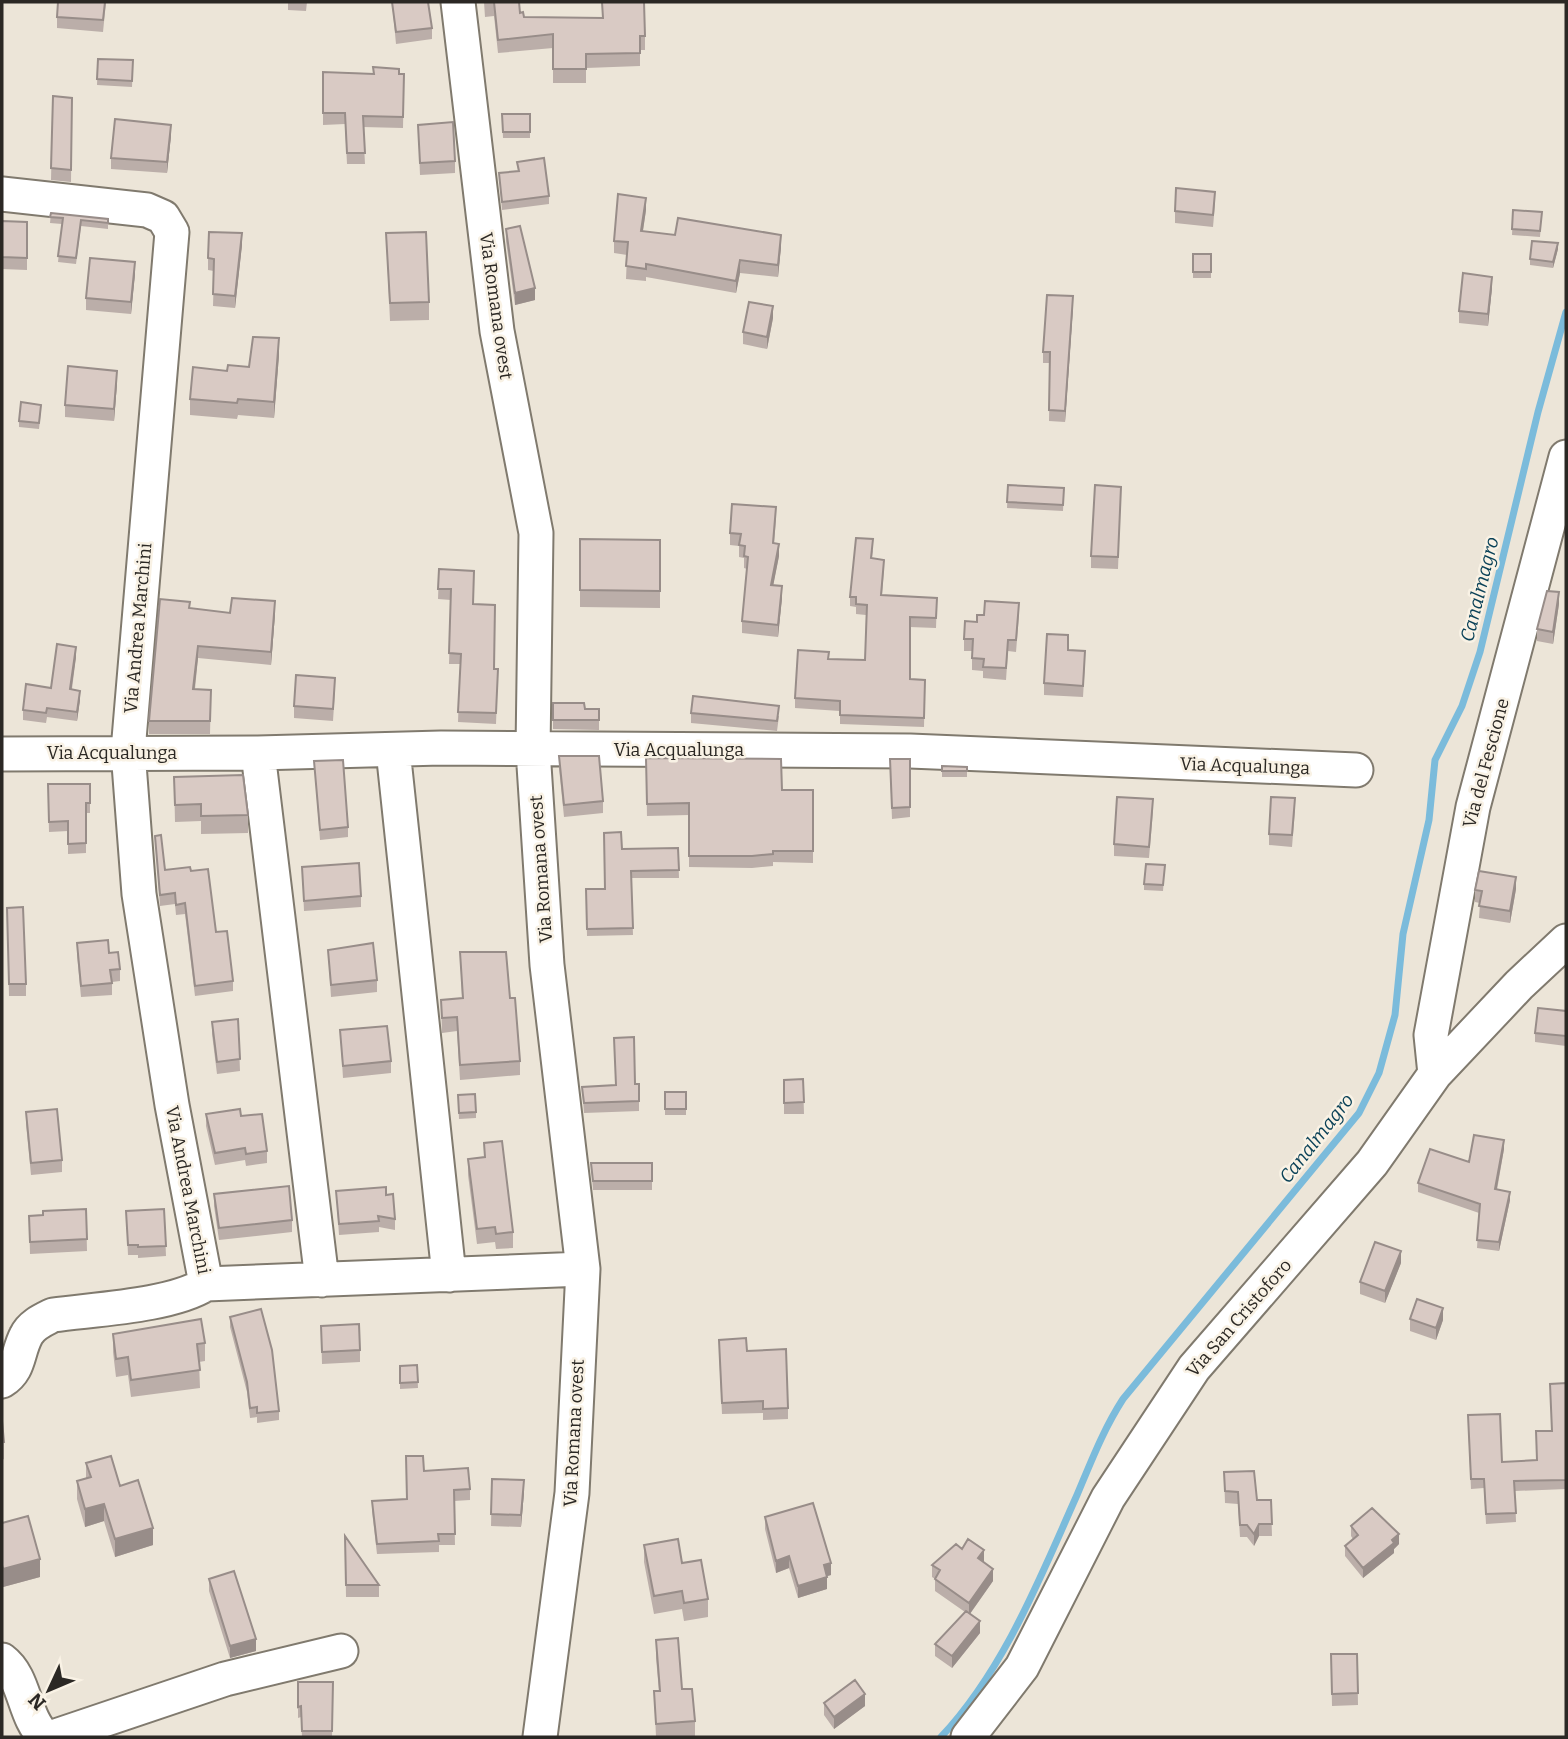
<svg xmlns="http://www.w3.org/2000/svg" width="1568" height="1739" font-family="Bitter,serif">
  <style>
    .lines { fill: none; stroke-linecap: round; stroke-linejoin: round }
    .stream { stroke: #7bbbdb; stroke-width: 7 }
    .minor-casing { stroke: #807a6e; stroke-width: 37 }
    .minor { stroke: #fff; stroke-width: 33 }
    .wall { fill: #bbaea9 }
    .shaded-wall { fill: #988d89 }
    .building { fill: #d9cac4; stroke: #988d89; stroke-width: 2 }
    .labels { text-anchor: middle; stroke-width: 5; stroke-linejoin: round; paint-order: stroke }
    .street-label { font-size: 18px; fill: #2b2824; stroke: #f9f2e5 }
    .water-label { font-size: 19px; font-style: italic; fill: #0b4258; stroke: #f9f2e5 }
  </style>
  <rect width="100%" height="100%" fill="#ece5d8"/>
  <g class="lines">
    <path class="stream" d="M941,1737C1004,1670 1040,1578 1077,1495C1091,1462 1103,1430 1123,1399L1359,1113L1379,1073L1395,1015L1403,934L1429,820L1435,760L1462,706L1480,652L1538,412L1566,312"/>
    <defs>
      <path id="minor" d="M458,2L497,331L536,533L533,750L547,965L583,1269L572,1493L540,1737
        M2,194L147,210L163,217L172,232L128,751L139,894L172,1105L206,1284
        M393,750L449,1275
        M258,753L322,1280
        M2,754L258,753L441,748L910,751L1356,770
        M1435,1074L1431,1035L1473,807L1566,457
        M2,1381C20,1370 17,1353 26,1336C31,1325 43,1320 53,1315C96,1309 171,1306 206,1284L583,1269
        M2,1660C26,1678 23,1717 45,1737
        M53,1737L225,1679L341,1651
        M968,1737L1022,1667L1108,1498L1194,1368L1372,1163L1435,1074L1519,985L1566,941"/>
    </defs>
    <use href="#minor" class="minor-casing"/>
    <use href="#minor" class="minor"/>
  </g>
  <path class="wall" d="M106,2L103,32L57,28V17Z
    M288,2H307L306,11L288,10Z
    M392,2H428L432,28V39L396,44Z
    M484,2H519L520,13L524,17L645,36V50H640V66L586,68V83H553V48L498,53L494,16L485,17Z
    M98,59L133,60L132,87L97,85Z
    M323,72L404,74L403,128L363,127L365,164H347L345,124L323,125Z
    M53,96L72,98L71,182L51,180Z
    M502,114H530V138H503Z
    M418,125L455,161V173L420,175Z
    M171,136L167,173L111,169V158Z
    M517,162L549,196V204L502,210L499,173L518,171Z
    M1215,204L1213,227L1175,223V211Z
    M646,210L643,231L781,247L778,277L740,273L736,293L646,277V281L626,279L627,255L614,253V241Z
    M1513,210L1542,212L1540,237L1512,235Z
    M51,213L108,219V229L81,226L76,264L58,262L62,224L50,223Z
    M2,221L27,222V270L2,269Z
    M506,229L535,300L515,305L506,241Z
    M386,233L429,302V320L390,321Z
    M242,245L235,308L213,306L214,271L208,270V258Z
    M1558,249L1553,268L1530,265V259Z
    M1193,254H1211V278H1193Z
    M135,274L131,314L86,310V298Z
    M1492,288L1488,326L1459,323V311Z
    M1073,307L1065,422L1049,421L1050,363H1043V352Z
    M773,318L767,349L743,344V332Z
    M279,355L274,418L238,415L237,419L190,415V399L227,371L249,367Z
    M117,383L114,421L65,417V405Z
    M41,411L39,429L19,427V421Z
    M1008,485L1064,488L1063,511L1007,508Z
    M1121,487L1118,569L1091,568V556Z
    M776,519L774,544L779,556L773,585L782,598L778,637L742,633V621L747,569L744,568V558L739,557V546L730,545V533Z
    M580,539L660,540V608L580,607Z
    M873,549L872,558L884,569L882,595L937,598L936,628L910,627V679L925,680L924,727L840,724V711L795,708V698L829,659L865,660L866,615L856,614V607L850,606V597Z
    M439,569L473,604L494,669H498L496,724L458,722L460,664H449L451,600L438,599Z
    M1559,604L1553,644L1537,641V629Z
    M190,609L230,613L275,614L271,665L198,658L195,689L211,690L210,734H149V721Z
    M1019,615L1016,652L1008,651L1006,680L983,678V671L972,670V651H964V639L977,622Z
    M76,657L72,689L80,700L77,721L47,717L46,723L23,720V710L51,688Z
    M1085,663L1083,697L1044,695V683Z
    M335,690L333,721L294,718V706Z
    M553,703L599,720V730L553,729Z
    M691,713L779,716L777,731L691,723Z
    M559,756L603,801V813L564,817L559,768Z
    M646,758L782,790H813V863L773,862V866L752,868L689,867V815L647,816Z
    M910,759V817L892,819L890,770Z
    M314,761L348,827V837L320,840Z
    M942,766L967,767V777H942Z
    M174,777L248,815V833L201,834V821L175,822Z
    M48,784H90V813H86V853L68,854V831L49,832Z
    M1295,810L1292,847L1269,845V834Z
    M1153,811L1149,858L1114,856V844Z
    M155,836L165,870L191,871L216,932L233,981V991L195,996L185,914L176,915L175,904L160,906Z
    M678,848L679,878H631L633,935L587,936L586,889H605L622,849Z
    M1165,865L1163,891L1144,890V884Z
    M302,867L361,896V907L304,911Z
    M1516,889L1510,923L1479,918L1480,903L1475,902V890Z
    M7,908L26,984V996H9Z
    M77,943L109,953L120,969V981L112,982V995L81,997L77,955Z
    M328,950L377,980V992L331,997Z
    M460,952L510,998L520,1061V1075L460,1080L457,1031L442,1033L441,1000L462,998Z
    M1566,1011V1046L1535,1042V1033Z
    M238,1019L240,1071L217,1074L212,1034V1022Z
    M340,1030L391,1061V1073L343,1078Z
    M803,1079L804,1114H784V1080Z
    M639,1084V1111L584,1113L582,1087Z
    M665,1092H686V1115H665Z
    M458,1095L476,1112V1118L459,1119Z
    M26,1112L62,1160V1172L31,1175L26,1124Z
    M206,1114L241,1116L267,1151V1163L246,1166L245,1160L215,1165L206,1126Z
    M484,1143L513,1232V1248L496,1249L495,1242L477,1244L468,1175V1159L484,1157Z
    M1504,1149L1497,1190L1510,1200L1499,1251L1477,1248L1479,1213L1418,1192V1183Z
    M591,1163H652V1190H593Z
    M336,1191L386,1195L395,1219V1230L379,1227V1232L339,1235Z
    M214,1194L292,1220V1232L219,1240L214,1206Z
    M86,1209L87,1251L30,1254L29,1216L43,1215Z
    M164,1209L166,1256L138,1258V1255H128L126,1211Z
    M1401,1263L1385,1303L1360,1294V1282Z
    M230,1317L279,1411V1420L257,1423V1417L250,1418L247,1392L230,1327Z
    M1410,1319L1443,1320L1436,1340L1410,1331Z
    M321,1326L360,1350V1362L322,1364Z
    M113,1334L205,1343V1361L199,1362L200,1388L131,1397L128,1375L116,1377L113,1352Z
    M719,1351H747L788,1408V1419L763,1420V1413L722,1414Z
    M417,1365L418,1388L400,1389V1366Z
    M1566,1383V1489L1515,1491L1516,1522L1486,1524L1484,1488L1471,1489L1468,1425L1502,1462L1537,1460L1551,1431Z
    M2,1421L4,1442V1459L2,1460Z
    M86,1463L120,1486L153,1545L115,1557L104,1521L85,1527L77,1499V1481L86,1478Z
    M424,1471L470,1489V1500L454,1501L455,1545H439V1552L377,1554L372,1511V1501L407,1499Z
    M1224,1472L1257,1500H1271L1272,1536H1259L1254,1546L1247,1537H1240L1238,1504L1225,1503Z
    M492,1479L524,1492L521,1527L491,1526Z
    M765,1517L831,1575L827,1576V1589L798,1598L789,1568L776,1573L765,1529Z
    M2,1523L40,1577L3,1587L2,1583Z
    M1351,1526L1399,1544L1394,1549V1553L1363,1578L1345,1556V1546L1353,1539L1351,1536Z
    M345,1536L379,1585V1597H346Z
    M644,1545L682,1563L708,1599V1617L684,1621L682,1609L654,1614L644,1562Z
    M962,1549L984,1562L993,1581L970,1614L980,1633L952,1668L935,1656V1644L965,1612L935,1591V1579L932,1577V1565Z
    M209,1579L256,1651L230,1658L209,1591Z
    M656,1640L695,1721V1737H656L654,1691H659L656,1658Z
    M1331,1654H1357L1358,1705L1332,1706Z
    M298,1682H333L332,1737H302L301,1717L298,1718Z
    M824,1703L865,1706L834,1729L824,1715Z"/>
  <path class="shaded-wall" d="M171,125V136L167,173V162Z
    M646,198V210L641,243V231Z
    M242,233V245L235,308V296Z
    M781,235V247L778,277V265Z
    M1558,243V249L1553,268V262Z
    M740,260V273L736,293V281Z
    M135,262V274L131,314V302Z
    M1492,277V288L1488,326V314Z
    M535,288V300L515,305V293Z
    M1073,296V307L1065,422V411Z
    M773,306V318L767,349V337Z
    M279,338V355L274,418V402Z
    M117,371V383L114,421V409Z
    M779,544V556L771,597V585Z
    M782,586V598L778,637V625Z
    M1559,592V604L1553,644V632Z
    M275,601V614L271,665V652Z
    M198,646V658L193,702V689Z
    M76,647V657L70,699V689Z
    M80,691V700L77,721V712Z
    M1516,877V889L1510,923V911Z
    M1504,1140V1149L1495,1198V1189Z
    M1510,1192V1200L1499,1251V1242Z
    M1401,1251V1263L1385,1303V1291Z
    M1443,1308V1320L1436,1340V1328Z
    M524,1480V1492L521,1527V1515Z
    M104,1504V1521L85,1527V1509Z
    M1259,1524V1536L1254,1546V1534Z
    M153,1528V1545L115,1557V1539Z
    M1399,1534V1544L1394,1549V1553L1363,1578V1568Z
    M984,1550V1562L978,1558Z
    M789,1556V1568L776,1573V1561Z
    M40,1559V1577L3,1587V1569Z
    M831,1563V1575L824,1577V1565Z
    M993,1569V1581L969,1615V1603Z
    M827,1577V1589L798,1598V1586Z
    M980,1621V1633L952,1668V1656Z
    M256,1639V1651L230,1658V1646Z
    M865,1694V1706L834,1729V1717Z"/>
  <path class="building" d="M58,2H105L103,20L57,17Z
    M392,2H428L432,28L396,32Z
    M494,2H519L520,13L523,12L524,17L603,18L602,2H644L645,36H640V53L586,54V69H553V34L498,40Z
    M98,59L133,60L132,81L97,79Z
    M373,67L399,69V74H404L403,117L363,116L365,153H347L345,113H323V72L374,74Z
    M53,96L72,98L71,170L51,168Z
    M502,114H530V132H503Z
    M115,119L171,125L167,162L111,158Z
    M453,122L455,161L420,163L418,125Z
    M544,158L549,196L502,202L499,173L519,171L517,162Z
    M1176,188L1215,192L1213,215L1175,211Z
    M618,194L646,198L641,231L675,235L678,218L781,235L778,265L740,260L736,281L646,264V269L626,266L628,242L614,241Z
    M1513,210L1542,212L1540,231L1512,229Z
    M51,213L108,219V223L81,220L76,258L58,256L63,218L50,217Z
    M2,221L27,222V258L2,257Z
    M520,226L535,288L515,293L506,229Z
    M209,232L242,233L235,296L213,294L214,259L208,258Z
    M426,232L429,302L390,303L386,233Z
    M1532,241L1558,243L1553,262L1530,259Z
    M1193,254H1211V272H1193Z
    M90,258L135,262L131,302L86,298Z
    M1463,273L1492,277L1488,314L1459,311Z
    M1047,295L1073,296L1065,411L1049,410L1050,352H1043Z
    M749,302L773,306L767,337L743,332Z
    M253,337L279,338L274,402L238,399L237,403L190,399L193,367L227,371L228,365L249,367Z
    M68,366L117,371L114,409L65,405Z
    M21,402L41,405L39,423L19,421Z
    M1008,485L1064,488L1063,505L1007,502Z
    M1095,485L1121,487L1118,557L1091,556Z
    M732,504L776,507L773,543L779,544L771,585L782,586L778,625L742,621L748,557L744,556L745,546L739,545L741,534L730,533Z
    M856,538L873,539L871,558L884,560L881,595L937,598L936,618L910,617V679L925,680L924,718L840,715V701L795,698L798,650L829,652L828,659L865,660L867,605L856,604V597H850Z
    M580,539L660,540V591L580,590Z
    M439,569L474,571L473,604L495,605L494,669H498L496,713L458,712L461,654L449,653L451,589H438Z
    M1547,591L1559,592L1553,632L1537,629Z
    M232,598L275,601L271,652L198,646L193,689L211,690L210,721H149L160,599L190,602L189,608L230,613Z
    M985,601L1019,603L1016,640H1008L1006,668L983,667L984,659L972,658L973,639H964L965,621L977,622V615H984Z
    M1047,634L1068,635V650L1085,651L1083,686L1044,683Z
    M57,644L76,647L70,689L80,691L77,712L47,708L46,713L23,710L26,684L51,688Z
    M296,675L335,678L333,709L294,706Z
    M693,696L779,706L777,721L691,713Z
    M553,703H584L585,709H599V720H553Z
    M559,756H599L603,801L564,805Z
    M646,758L781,759L782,790H813V851H773V854L752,856H689V803L647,804Z
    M890,759H910V807L892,808Z
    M343,760L348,827L320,830L314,761Z
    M942,766L967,767V771H942Z
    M243,775L248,815L201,816V804L175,805L174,777Z
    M48,784H90V803H86V843L68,844V821L49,822Z
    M1117,797L1153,799L1149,847L1114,844Z
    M1271,797L1295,798L1292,835L1269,834Z
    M621,832L622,849L678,848L679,870L631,871L633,928L587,929L586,889H605L604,833Z
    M161,835L165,870L190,867L191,871L208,869L216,932L227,931L233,981L195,986L185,903L176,905L175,893L160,895L155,836Z
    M359,863L361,896L304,901L302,867Z
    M1146,864L1165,865L1163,885L1144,884Z
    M1479,871L1516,877L1510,911L1479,906L1482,891L1475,890Z
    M23,907L26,984H9L7,908Z
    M108,940L109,953L118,952L120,969L110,970L112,983L81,986L77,943Z
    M373,943L377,980L331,985L328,950Z
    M460,952H506L510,998H515L520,1061L460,1065L457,1017L442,1018L441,1000L463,998Z
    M1538,1008L1566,1011V1036L1535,1033Z
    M238,1019L240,1059L217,1062L212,1022Z
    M387,1026L391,1061L343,1066L340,1030Z
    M634,1037L635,1084H639V1101L584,1103L582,1087L616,1085L614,1038Z
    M803,1079L804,1102L784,1103V1080Z
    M665,1092H686V1109H665Z
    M475,1094L476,1112L459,1113L458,1095Z
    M57,1109L62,1160L31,1163L26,1112Z
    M240,1109L241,1116L262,1114L267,1151L246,1154L245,1148L215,1153L206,1114Z
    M1474,1135L1504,1140L1495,1189L1510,1192L1499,1242L1477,1240L1480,1204L1418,1183L1430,1149L1469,1162Z
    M502,1141L513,1232L496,1234L495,1227L477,1229L468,1159L485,1157L484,1143Z
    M591,1163H652V1181H593Z
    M289,1186L292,1220L219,1228L214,1194Z
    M386,1187V1195L393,1194L395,1219L378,1216L379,1221L339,1224L336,1191Z
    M86,1209L87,1239L30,1242L29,1216L43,1215V1211Z
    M164,1209L166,1246L138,1247V1245H128L126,1211Z
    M1375,1242L1401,1251L1385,1291L1360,1282Z
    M1417,1299L1443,1308L1436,1328L1410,1319Z
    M261,1309L272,1350L279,1411L257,1413V1407L250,1408L247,1382L230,1317Z
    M201,1319L205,1343L197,1344L200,1370L131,1380L128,1357L116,1359L113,1334Z
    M359,1324L360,1350L322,1352L321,1326Z
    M746,1338L747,1351L786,1349L788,1408L763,1409V1401L722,1403L719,1340Z
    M417,1365L418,1382L400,1383V1366Z
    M1566,1383V1480L1514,1481L1516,1513L1486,1514L1484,1479H1471L1468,1415L1500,1414L1502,1462L1537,1460L1536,1431H1552L1550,1384Z
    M2,1421L4,1442H2Z
    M111,1456L120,1486L138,1480L153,1528L115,1539L104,1504L85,1509L77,1481L91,1477L86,1463Z
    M406,1456H423L424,1471L468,1468L470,1489L454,1490L455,1534H438L439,1541L377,1544L372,1501L407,1499Z
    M1254,1471L1257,1500H1271L1272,1524H1259L1254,1534L1247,1525H1240L1238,1492L1225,1491L1224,1472Z
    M492,1479L524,1480L521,1515L491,1514Z
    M813,1503L831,1563L824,1565L827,1577L798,1586L789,1556L776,1561L765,1517Z
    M1372,1508L1399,1534L1392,1540L1394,1543L1363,1568L1345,1546L1358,1535L1351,1526Z
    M28,1516L40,1559L3,1569L2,1565V1523Z
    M345,1536L379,1585H346Z
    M678,1539L682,1563L701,1560L708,1599L684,1603L682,1591L654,1596L644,1545Z
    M968,1539L984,1550L978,1558L993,1569L969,1603L935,1579L940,1570L932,1565L956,1544L962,1549Z
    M234,1571L256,1639L230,1646L209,1579Z
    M966,1611L980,1621L952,1656L935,1644Z
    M678,1638L682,1689H692L695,1721L656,1724L654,1691H660L656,1640Z
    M1331,1654H1357L1358,1693L1332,1694Z
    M855,1680L865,1694L834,1717L824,1703Z
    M298,1682H333L332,1731H302L301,1706L298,1707Z"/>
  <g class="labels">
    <g class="street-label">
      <text transform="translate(496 306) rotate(82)" y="6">Via Romana ovest</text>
      <text transform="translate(138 628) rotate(-85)" y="6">Via Andrea Marchini</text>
      <text x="679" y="756">Via Acqualunga</text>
      <text x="112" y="759">Via Acqualunga</text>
      <text transform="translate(1486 763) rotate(-75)" y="6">Via del Fescione</text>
      <text transform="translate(1245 766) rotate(2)" y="6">Via Acqualunga</text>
      <text transform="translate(541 869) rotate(-94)" y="6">Via Romana ovest</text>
      <text transform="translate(188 1190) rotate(79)" y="6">Via Andrea Marchini</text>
      <text transform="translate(1239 1318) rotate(-49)" y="6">Via San Cristoforo</text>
      <text transform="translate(574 1433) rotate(-87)" y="6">Via Romana ovest</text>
    </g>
    <g class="water-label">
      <text transform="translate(1479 589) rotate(-76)" y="7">Canalmagro</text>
      <text transform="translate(1316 1138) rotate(-52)" y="7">Canalmagro</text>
    </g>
  </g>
  <rect width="1568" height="1739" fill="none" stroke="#2b2824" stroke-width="7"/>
  <g transform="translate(49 1690) rotate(226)" stroke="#f9f2e5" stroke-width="5" paint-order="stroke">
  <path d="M0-5L12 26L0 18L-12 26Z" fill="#2b2824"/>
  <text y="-10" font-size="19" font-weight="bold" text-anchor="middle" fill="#2b2824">N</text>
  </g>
</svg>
